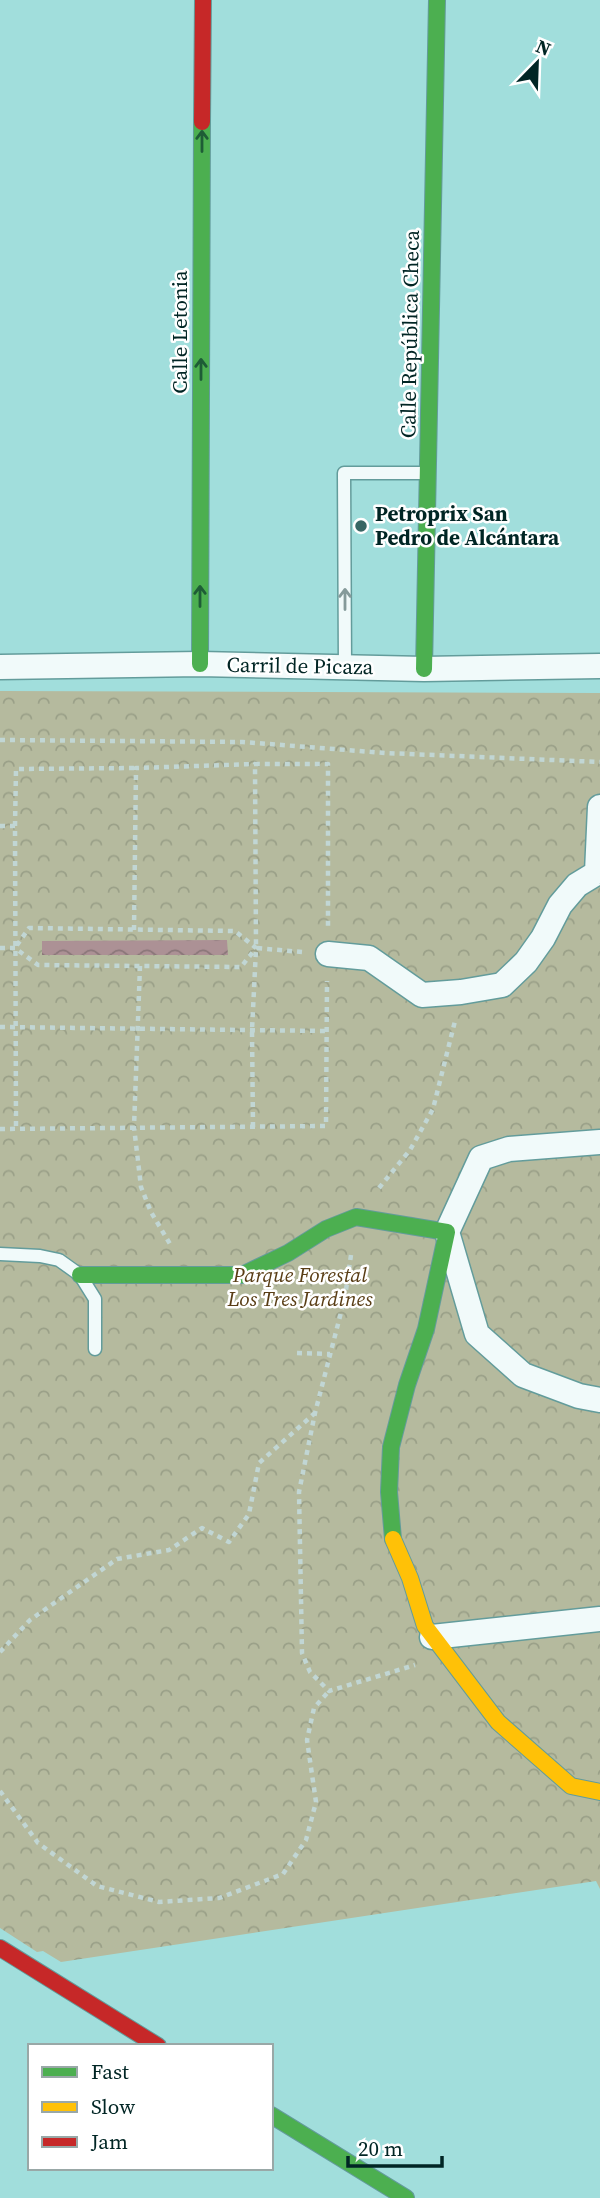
<svg xmlns="http://www.w3.org/2000/svg" width="600" height="2198" font-family="'Source Serif 4',serif">
  <style>
    .forest { fill: url(#forest-crowns) }
    .water { fill: url(#water-waves) }
    .lines { fill: none; stroke-linecap: round; stroke-linejoin: round }
    .lane-casing { stroke: #639c9b; stroke-width: 15 }
    .street-casing { stroke: #639c9b; stroke-width: 27 }
    .fast-casing { stroke: #639c9b; stroke-width: 18 }
    .slow-casing { stroke: #639c9b; stroke-width: 18 }
    .jam-casing { stroke: #639c9b; stroke-width: 18 }
    .path { stroke: #c1d6d4; stroke-width: 4.5; stroke-dasharray: 5 5; stroke-linecap: butt }
    .lane { stroke: #f1fafa; stroke-width: 12 }
    .street { stroke: #f1fafa; stroke-width: 24 }
    .fast { stroke: #4caf50; stroke-width: 16 }
    .slow { stroke: #ffc107; stroke-width: 16 }
    .jam { stroke: #c62828; stroke-width: 16 }
    .oneway { stroke: #1e5c36 }
    .oneway2 { stroke: #859a9a }
    .poi-dot { fill: #386664; stroke: #fff; stroke-width: 2.5 }
    .labels { text-anchor: middle; stroke-width: 5; stroke-linejoin: round; paint-order: stroke }
    .street-label { font-size: 21px; fill: #002524; stroke: #fff }
    .poi-label { font-size: 21px; font-weight: bold; fill: #002524; stroke: #fff; text-anchor: start }
    .park-label { font-size: 21px; font-style: italic; fill: #593d15; stroke: #fff }
  </style>
  <defs>
    <pattern id="forest-crowns" width="20" height="18" patternUnits="userSpaceOnUse" patternTransform="scale(1.75)"><rect width="20" height="18" fill="#b5ba9e"/><path d="M2 6a3 3 0 1 1 6 0M12 15a3 3 0 1 1 6 0" fill="none" stroke="#9aa088"/></pattern>
    <pattern id="water-waves" width="16" height="10" patternUnits="userSpaceOnUse" patternTransform="scale(1.75)"><rect width="16" height="10" fill="#ac9195"/><path d="M0 5q4-4 8 0t8 0" fill="none" stroke="#8a7679"/></pattern>
  </defs>
  <rect width="100%" height="100%" fill="#a1dedc"/>
  <path class="forest" d="M0,691L600,693V1889L596,1881L61,1962L43,1951L37,1952L0,1928Z"/>
  <path class="water" d="M227,940L228,955H42V941Z"/>
  <g class="lines">
    <defs>
      <path id="lane" d="M345,667L344,473H426
        M0,1254L40,1256L59,1260L80,1275L95,1299V1349"/>
      <path id="street" d="M0,667L200,664L424,669L600,666
        M597,872L600,807
        M328,954L369,958L422,995L461,992L502,985L526,962L543,938L560,905L577,885L600,871
        M600,1142L509,1149L481,1158L447,1232L477,1334L523,1375L579,1396L600,1400
        M432,1637L600,1619"/>
      <path id="fast" d="M200,664L202,122
        M424,669L437,0
        M80,1275H242L288,1253L326,1229L356,1217L447,1232L426,1329L407,1385L391,1447L389,1492L393,1539
        M271,2115L406,2198"/>
      <path id="slow" d="M393,1539L410,1578L425,1626L498,1722L571,1786L600,1792"/>
      <path id="jam" d="M202,122L203,0
        M0,1948L158,2046"/>
    </defs>
    <use href="#lane" class="lane-casing"/>
    <use href="#street" class="street-casing"/>
    <use href="#fast" class="fast-casing"/>
    <use href="#slow" class="slow-casing"/>
    <use href="#jam" class="jam-casing"/>
    <path class="path" d="M0,740L243,742L385,753L600,762
      M0,826H15L16,1128
      M15,826L16,769L136,768
      M134,930L136,768L255,764
      M0,948H15L38,965L241,967L256,948L235,931L29,928L15,948
      M302,952L256,948L255,764H328V926
      M140,966L134,1127L141,1187L151,1212L170,1244
      M0,1027L326,1031
      M253,1127L252,1030L256,949
      M0,1129L326,1126L327,981
      M379,1188L410,1150L433,1109L455,1021
      M351,1255L345,1297L315,1413L299,1492L302,1653L310,1672L329,1691L415,1665
      M297,1353L330,1354
      M0,1652L30,1620L117,1559L169,1550L202,1528L229,1542L249,1514L259,1463L315,1413
      M0,1791L38,1843L97,1886L159,1902L219,1898L283,1874L306,1840L316,1802L307,1740L314,1708L329,1691"/>
    <use href="#lane" class="lane"/>
    <use href="#street" class="street"/>
    <use href="#fast" class="fast"/>
    <use href="#slow" class="slow"/>
    <use href="#jam" class="jam"/>
  </g>
  <defs><path id="oneway-shaft" d="M-6 0H5M1.5-3L5.5 0L1.5 3" fill="none" stroke-width="1.6" stroke-linecap="round" stroke-linejoin="round" transform="scale(1.75)"/></defs>
  <g class="oneway">
    <use href="#oneway-shaft" transform="translate(202 141) rotate(-90)"/>
    <use href="#oneway-shaft" transform="translate(201 369) rotate(-90)"/>
    <use href="#oneway-shaft" transform="translate(200 596) rotate(-90)"/>
  </g>
  <use class="oneway2" href="#oneway-shaft" transform="translate(345 599) rotate(-90)"/>
  <circle class="poi-dot" cx="361" cy="526" r="7"/>
  <g class="labels">
    <g class="street-label">
      <text transform="translate(180 332) rotate(-90)" y="7">Calle Letonia</text>
      <text transform="translate(410 334) rotate(-89)" y="7">Calle República Checa</text>
      <text transform="translate(300 666) rotate(1)" y="7">Carril de Picaza</text>
    </g>
    <g class="poi-label">
      <text x="375" y="521">Petroprix San<tspan x="375" dy="24">Pedro de Alcántara</tspan></text>
    </g>
    <g class="park-label">
      <text x="300" y="1282">Parque Forestal<tspan x="300" dy="24">Los Tres Jardines</tspan></text>
    </g>
  </g>
  <rect x="28" y="2044" width="245" height="126" fill="#ffffff" stroke="#99a8a7" stroke-width="2"/>
  <rect x="42" y="2067" width="35" height="10" fill="#4caf50" stroke="#99a8a7" stroke-width="2"/>
  <text x="91" y="2079" font-size="21" fill="#002524">Fast</text>
  <rect x="42" y="2102" width="35" height="10" fill="#ffc107" stroke="#99a8a7" stroke-width="2"/>
  <text x="91" y="2114" font-size="21" fill="#002524">Slow</text>
  <rect x="42" y="2137" width="35" height="10" fill="#c62828" stroke="#99a8a7" stroke-width="2"/>
  <text x="91" y="2149" font-size="21" fill="#002524">Jam</text>
  <g transform="translate(537 63) rotate(23)" stroke="#ffffff" stroke-width="5" paint-order="stroke">
  <path d="M0-5L12 26L0 18L-12 26Z" fill="#002524"/>
  <text y="-10" font-size="19" font-weight="bold" text-anchor="middle" fill="#002524">N</text>
  </g>
  <path d="M348 2156v10h94v-10" fill="none" stroke="#002524" stroke-width="3.5"/>
  <text x="358" y="2156" font-size="21" fill="#002524" stroke="#ffffff" stroke-width="5" paint-order="stroke">20 m</text>
</svg>
